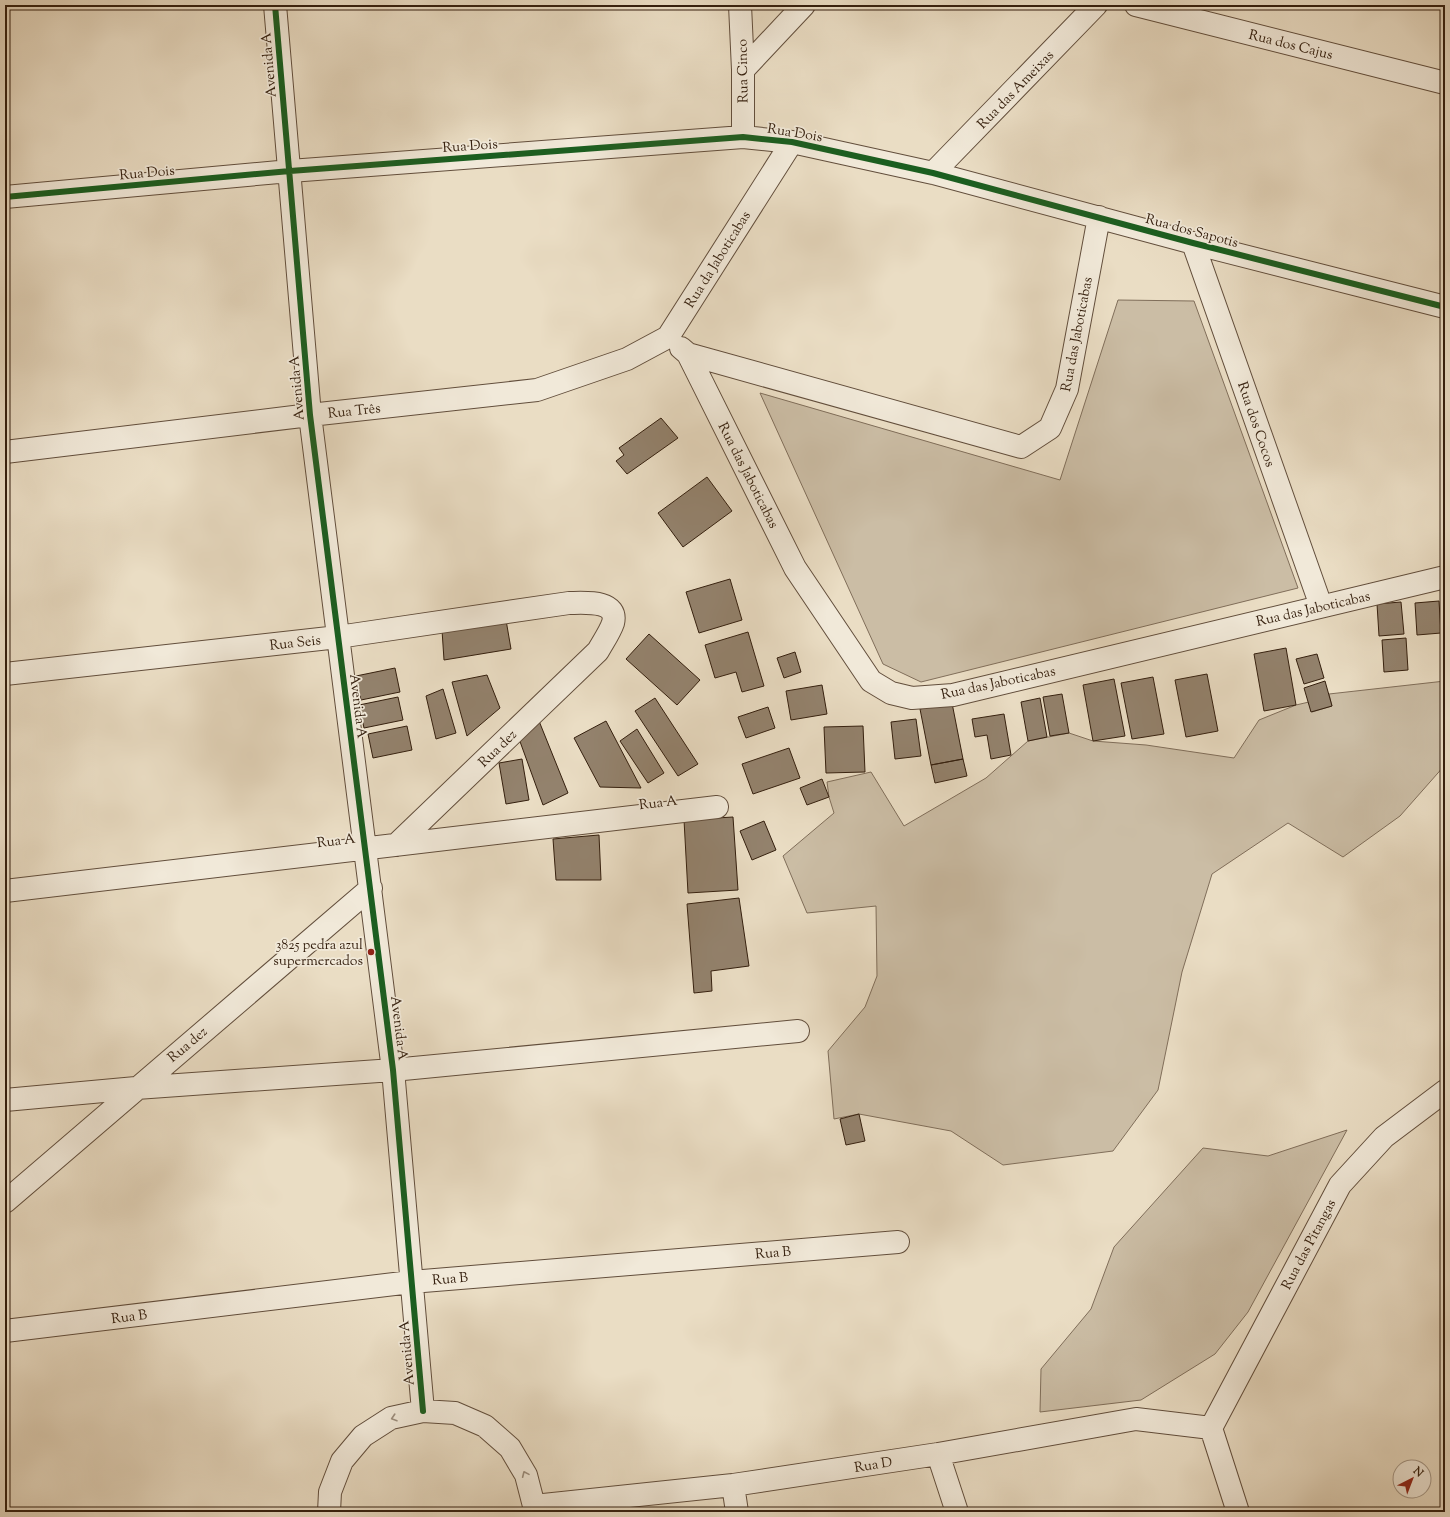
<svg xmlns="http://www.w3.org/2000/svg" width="1450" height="1517" font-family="'Sorts Mill Goudy',serif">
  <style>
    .green { fill: #cbbda5; stroke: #806e5a }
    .building { fill: #93826d; stroke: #341f0e }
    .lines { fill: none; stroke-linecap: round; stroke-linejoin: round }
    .street-casing { stroke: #624e3c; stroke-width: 24 }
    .street { stroke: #f1e9d9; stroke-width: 22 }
    .cycleway-casing { stroke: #f1e9d9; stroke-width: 8 }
    .cycleway { stroke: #1b5e20; stroke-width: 6 }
    .oneway { stroke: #9c8e7e }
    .poi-dot { fill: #8f2418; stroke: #f1e9d9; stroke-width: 1.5 }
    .labels { text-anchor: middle; stroke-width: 3.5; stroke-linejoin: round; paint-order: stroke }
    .street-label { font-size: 14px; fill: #341f0e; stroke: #f1e9d9 }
    .poi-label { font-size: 14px; fill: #341f0e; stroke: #f1e9d9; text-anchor: end }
  </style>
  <rect width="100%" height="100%" fill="#eaddc4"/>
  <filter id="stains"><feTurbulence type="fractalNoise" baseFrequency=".005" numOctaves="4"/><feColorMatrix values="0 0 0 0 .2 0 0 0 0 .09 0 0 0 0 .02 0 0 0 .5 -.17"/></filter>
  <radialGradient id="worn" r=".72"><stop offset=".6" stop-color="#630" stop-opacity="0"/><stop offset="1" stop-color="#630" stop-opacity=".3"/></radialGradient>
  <path class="green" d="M1118,300L1194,301L1298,588L921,682L883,664L760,393L1060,480Z
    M1445,681V765L1400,816L1343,857L1288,823L1212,874L1182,972L1158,1090L1113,1151L1003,1165L951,1131L859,1114L834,1119L828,1051L865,1007L877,976L876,906L807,913L783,856L834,813L829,797L827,782L871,772L904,826L986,778L1028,741L1069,733L1093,741L1146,745L1234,758L1259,720L1296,705L1309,702L1312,712L1332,706L1329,694Z
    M1347,1130L1248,1312L1215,1354L1141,1400L1040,1412L1041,1369L1091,1309L1114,1247L1203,1148L1268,1156Z"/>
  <path class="building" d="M661,418L678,438L627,474L616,461L624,455L619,448Z
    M707,477L732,511L683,547L658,513Z
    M730,579L742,620L699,633L686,592Z
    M1439,601L1441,633L1417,635L1415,603Z
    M1401,602L1404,634L1379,636L1377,604Z
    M506,620L511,649L444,660L442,630Z
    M748,632L764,686L742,692L736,672L715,678L705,645Z
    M649,634L700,680L677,705L626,659Z
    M1406,638L1408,670L1384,672L1382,640Z
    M1286,648L1296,705L1264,711L1254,654Z
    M795,652L801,672L784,678L777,658Z
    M1317,654L1324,678L1304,684L1296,659Z
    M395,668L400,692L361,700L356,676Z
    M1207,674L1218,731L1186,737L1175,680Z
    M487,675L500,708L467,736L452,682Z
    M1153,677L1164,734L1132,739L1121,683Z
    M1114,679L1125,736L1093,741L1083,685Z
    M1325,681L1332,706L1311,712L1304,688Z
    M822,685L827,714L791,720L786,691Z
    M443,689L456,733L436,739L426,696Z
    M1062,694L1069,733L1050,736L1043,697Z
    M398,697L403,720L364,728L359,705Z
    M655,698L698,764L678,776L635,711Z
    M1040,698L1047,737L1028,741L1021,702Z
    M952,703L963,759L931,765L920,709Z
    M768,707L775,728L746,738L738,717Z
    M1004,714L1011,755L991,759L987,735L975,737L972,719Z
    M916,719L921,756L895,759L891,722Z
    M539,721L568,793L543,805L518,736Z
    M606,721L641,788L600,787L574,738Z
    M407,726L412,750L373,758L368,734Z
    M863,726L865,772L826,773L824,727Z
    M637,729L664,773L648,783L620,741Z
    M789,748L800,778L753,794L742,764Z
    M522,759L529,800L506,804L499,763Z
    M963,759L967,776L935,783L931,765Z
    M822,779L829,797L807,805L800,788Z
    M733,817L738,890L688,893L684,820Z
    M764,821L776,850L752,860L740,831Z
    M599,835L601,880H556L553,839Z
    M739,898L749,966L711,971L712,991L694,993L687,904Z
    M859,1114L865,1141L846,1145L840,1119Z"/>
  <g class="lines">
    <defs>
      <path id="street" d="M275,5L310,415L393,1070L423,1411
        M740,5L743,70V137
        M1136,5L1445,83
        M743,70L804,5
        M933,173L1096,5
        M5,197L290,171L743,137L792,142L933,173L1193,243L1445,307
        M1193,243L1321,606
        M681,348L688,354L1021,447L1050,428L1067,389L1099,217
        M688,354L795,568L871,681L891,693L912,698L953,695L1445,577
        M5,452L310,415L537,390L627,359L668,337L792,142
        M5,674L338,637L569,603C582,603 619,599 613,623C610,632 603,642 598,651L396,845
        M5,891L717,807
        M5,1100L136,1088L393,1070L798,1031
        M5,1202L371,888
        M5,1331L411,1282L898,1242
        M1211,1428L1340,1185L1384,1137L1445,1091
        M1211,1428L1238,1512
        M938,1454L957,1512
        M733,1485L737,1512
        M534,1506L733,1485L938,1454L1136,1419L1211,1428
        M329,1512L330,1492L342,1461L363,1436L391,1418L423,1411L455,1413L485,1426L510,1448L526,1475L534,1506L533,1512"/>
    </defs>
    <use href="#street" class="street-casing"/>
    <use href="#street" class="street"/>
    <defs>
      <path id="cycleway" d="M275,5L310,415L393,1070L423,1411
        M5,197L290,171L743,137L792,142L933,173L1193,243L1445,307"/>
    </defs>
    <use href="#cycleway" class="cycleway-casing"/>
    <use href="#cycleway" class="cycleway"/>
  </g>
  <defs><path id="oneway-chevron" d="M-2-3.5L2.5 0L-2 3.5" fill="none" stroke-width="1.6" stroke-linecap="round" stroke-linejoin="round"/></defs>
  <g class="oneway">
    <use href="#oneway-chevron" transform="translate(394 1418) rotate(162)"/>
    <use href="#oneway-chevron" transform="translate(525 1474) rotate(-114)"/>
  </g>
  <circle class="poi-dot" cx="371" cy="952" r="4"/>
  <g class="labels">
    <g class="street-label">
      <text transform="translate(1291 44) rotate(14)" y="5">Rua dos Cajus</text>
      <text transform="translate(268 65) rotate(-95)" y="5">Avenida A</text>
      <text transform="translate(742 71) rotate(-91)" y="5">Rua Cinco</text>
      <text transform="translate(1015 89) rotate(-46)" y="5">Rua das Ameixas</text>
      <text transform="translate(795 132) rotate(9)" y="5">Rua Dois</text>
      <text transform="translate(470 145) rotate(-4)" y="5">Rua Dois</text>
      <text transform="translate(147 172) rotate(-5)" y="5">Rua Dois</text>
      <text transform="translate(1192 230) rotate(15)" y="5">Rua dos Sapotis</text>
      <text transform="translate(717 259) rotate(-58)" y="5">Rua da Jaboticabas</text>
      <text transform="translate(1076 334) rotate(-79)" y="5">Rua das Jaboticabas</text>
      <text transform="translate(296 388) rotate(-95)" y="5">Avenida A</text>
      <text transform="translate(354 410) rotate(-6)" y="5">Rua Três</text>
      <text transform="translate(1257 424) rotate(71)" y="5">Rua dos Cocos</text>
      <text transform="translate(749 475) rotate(63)" y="5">Rua das Jaboticabas</text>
      <text transform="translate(1313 608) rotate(-13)" y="5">Rua das Jaboticabas</text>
      <text transform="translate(295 642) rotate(-6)" y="5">Rua Seis</text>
      <text transform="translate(998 682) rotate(-12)" y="5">Rua das Jaboticabas</text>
      <text transform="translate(359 706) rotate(83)" y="5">Avenida A</text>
      <text transform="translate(497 748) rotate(-44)" y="5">Rua dez</text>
      <text transform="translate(658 802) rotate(-7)" y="5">Rua A</text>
      <text transform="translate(336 840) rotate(-7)" y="5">Rua A</text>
      <text transform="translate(400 1028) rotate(83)" y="5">Avenida A</text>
      <text transform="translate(187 1044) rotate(-40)" y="5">Rua dez</text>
      <text transform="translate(1308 1244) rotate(-62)" y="5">Rua das Pitangas</text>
      <text transform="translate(773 1252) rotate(-5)" y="5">Rua B</text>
      <text transform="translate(450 1278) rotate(-5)" y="5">Rua B</text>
      <text transform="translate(129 1316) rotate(-7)" y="5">Rua B</text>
      <text transform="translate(406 1353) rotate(-95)" y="5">Avenida A</text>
      <text transform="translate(873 1464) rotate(-9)" y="5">Rua D</text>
    </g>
    <g class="poi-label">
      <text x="363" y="949">3825 pedra azul<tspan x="363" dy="16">supermercados</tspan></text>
    </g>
  </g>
  <rect width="1450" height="1517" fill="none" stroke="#eaddc4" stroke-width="20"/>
  <rect x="6" y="6" width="1438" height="1505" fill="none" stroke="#341f0e" stroke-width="2"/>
  <rect x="10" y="10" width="1430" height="1497" fill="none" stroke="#341f0e"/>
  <g transform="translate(1412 1479) rotate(42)"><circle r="19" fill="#f1e9d9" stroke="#a59888"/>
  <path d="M0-3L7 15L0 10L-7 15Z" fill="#8f2418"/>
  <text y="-6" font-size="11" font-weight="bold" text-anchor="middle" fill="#341f0e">N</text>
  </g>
  <rect width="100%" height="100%" filter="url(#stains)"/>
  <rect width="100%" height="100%" fill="url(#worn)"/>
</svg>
